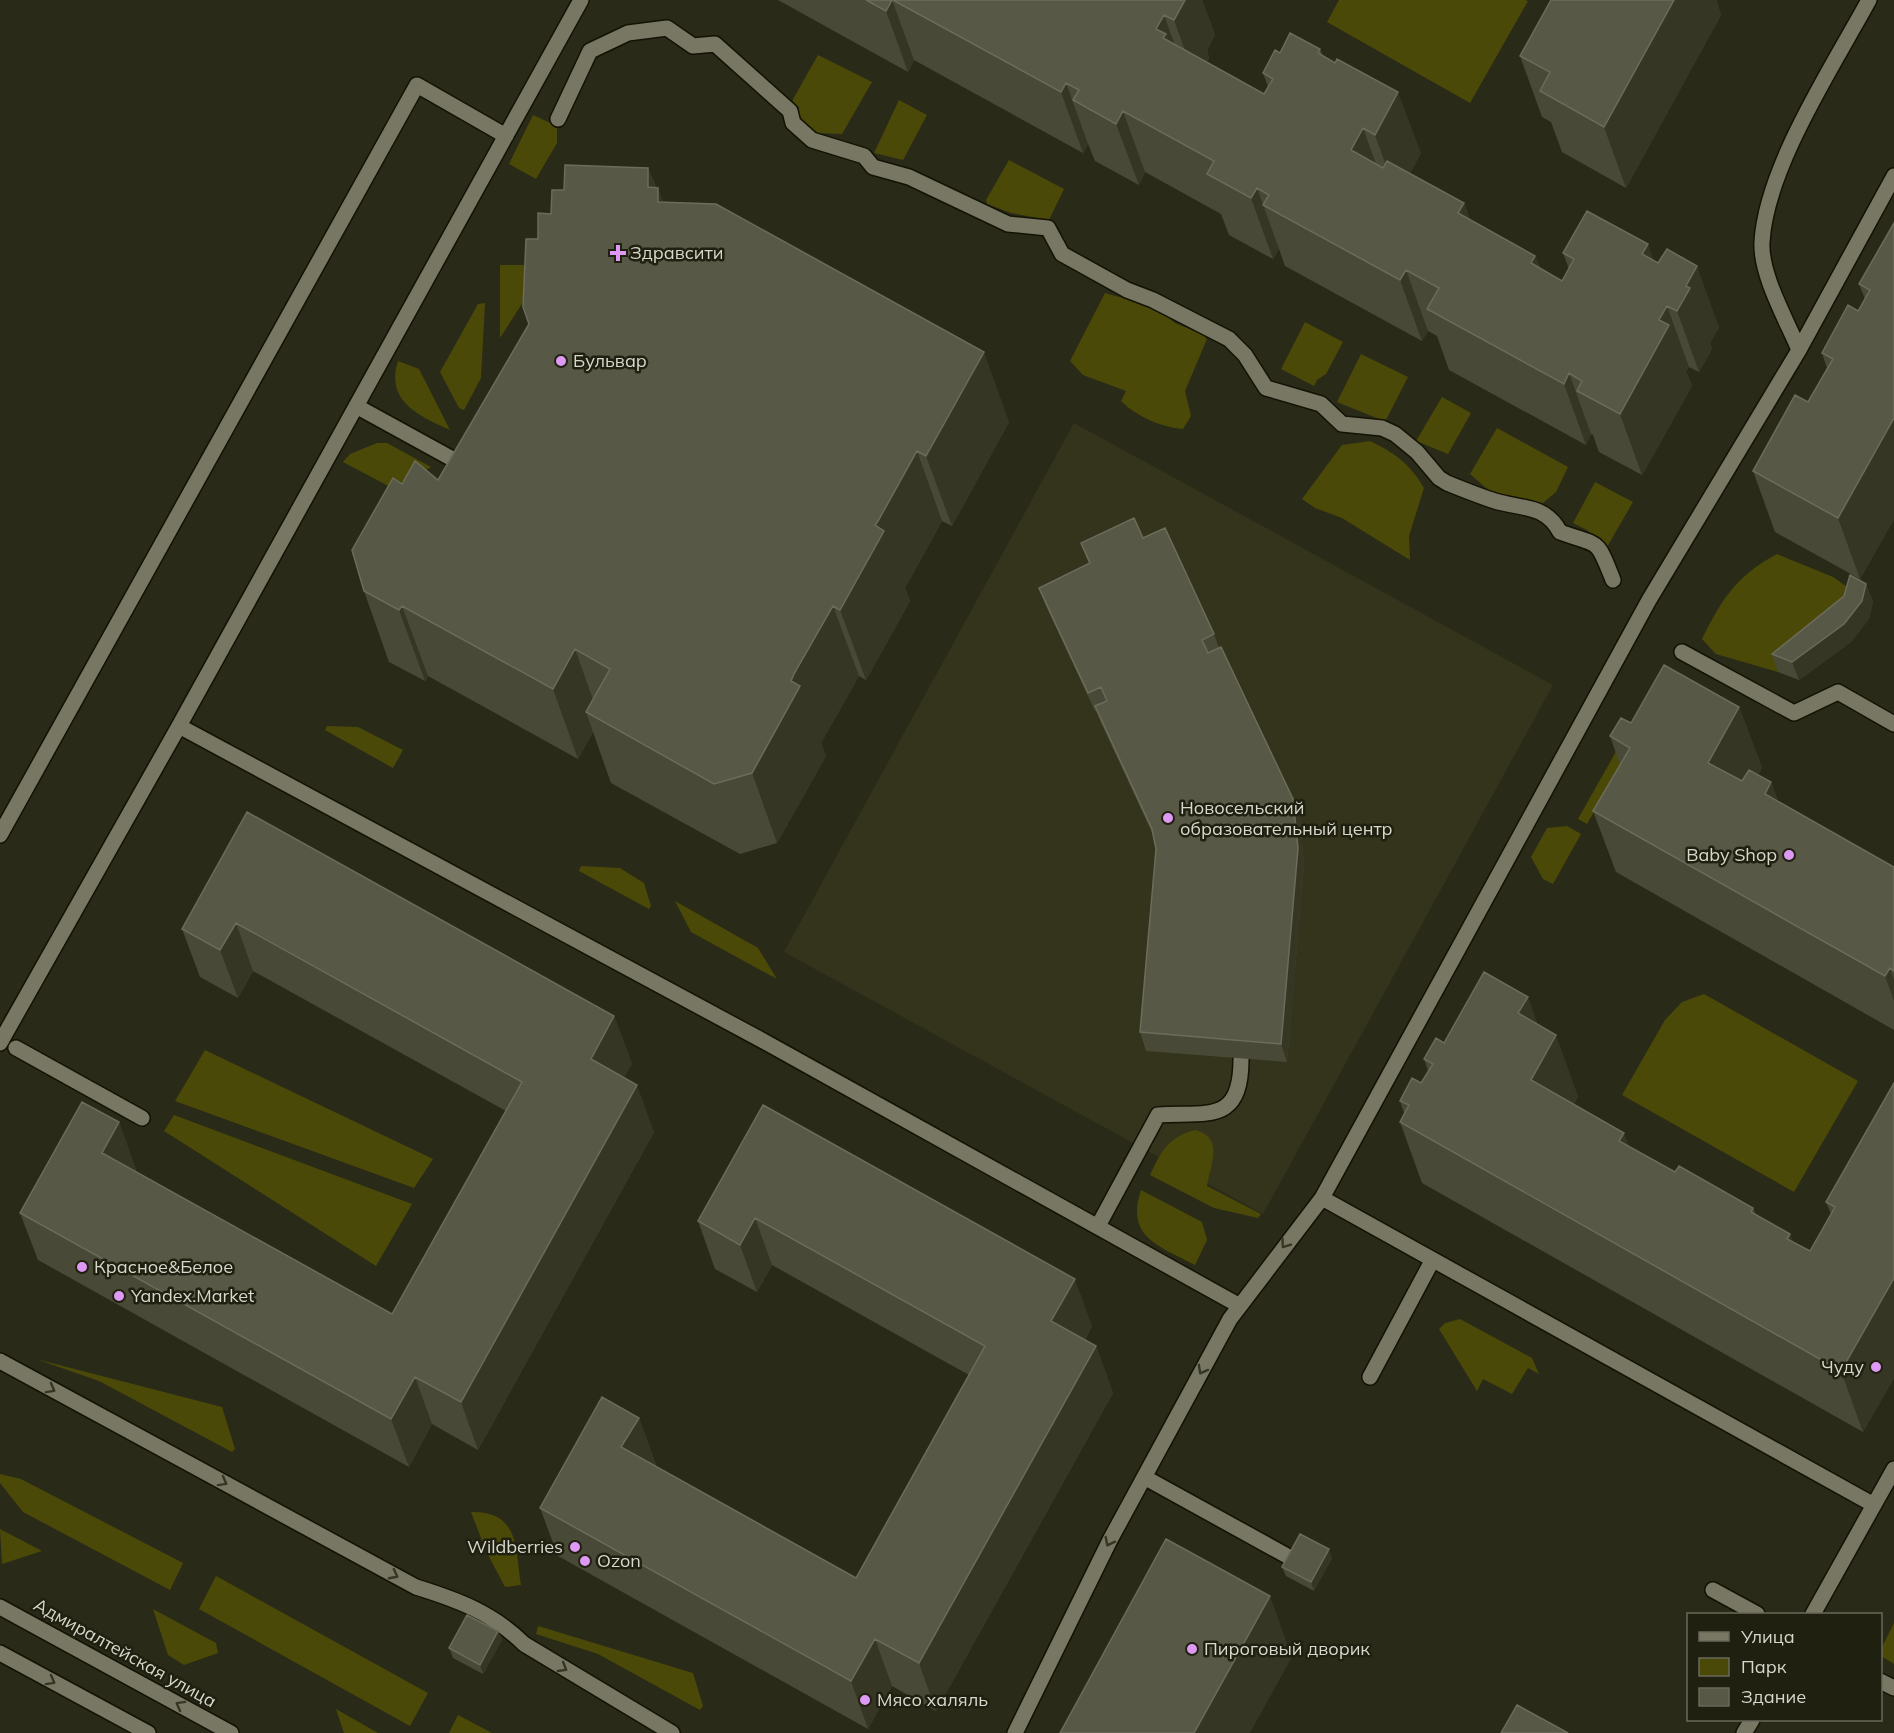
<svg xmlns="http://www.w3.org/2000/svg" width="1894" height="1733" font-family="Mulish,sans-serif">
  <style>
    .built { fill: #34341c }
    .green { fill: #4b4907 }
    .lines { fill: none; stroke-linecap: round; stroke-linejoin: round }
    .lane-casing { stroke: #131204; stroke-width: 18 }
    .street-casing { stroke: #131204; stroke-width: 18 }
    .lane { stroke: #777764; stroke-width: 15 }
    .street { stroke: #777764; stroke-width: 15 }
    .wall { fill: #494937 }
    .shaded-wall { fill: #363624 }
    .building { fill: #585847; stroke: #6c6c5c; stroke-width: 1.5 }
    .oneway { stroke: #363625 }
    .poi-dot { fill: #dd99f3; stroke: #202010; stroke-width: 2 }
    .labels { text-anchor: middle; stroke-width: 5; stroke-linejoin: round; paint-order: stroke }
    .poi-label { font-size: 18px; fill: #d7d7cc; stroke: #202010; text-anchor: start }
    .street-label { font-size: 18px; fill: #d7d7cc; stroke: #202010 }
  </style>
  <rect width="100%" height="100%" fill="#2a2a19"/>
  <path class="built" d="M1074,423L1553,685L1263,1214L784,952Z"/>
  <path class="green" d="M1339,0H1525L1528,1L1470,103L1327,22Z
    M818,55L872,82L842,134L816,133L799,119V107L792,101Z
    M899,100L927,115L903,160L874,153Z
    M533,115L557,126V143L536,179L509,164Z
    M1009,160L1064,189L1049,220L1011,213L987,204L986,200Z
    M500,265H531L527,296L500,338Z
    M1105,293L1154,307L1175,323L1202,334L1207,339L1185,391L1191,416L1183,429C1161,427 1137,417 1121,401L1126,391L1083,375L1070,361Z
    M485,303L481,378L464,410L459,408L440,372L478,304Z
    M1305,322L1343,342L1326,374L1317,380L1314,386L1281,369Z
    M1361,354L1408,377L1386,420L1379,419L1337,402Z
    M398,361L419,369L450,430C419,416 385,401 398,361Z
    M1442,397L1471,413L1448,454L1416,441Z
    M1497,428L1568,467L1556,492L1543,503L1492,493L1470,474Z
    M1370,441C1395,453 1410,464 1424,488L1409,536L1410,560L1342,518L1315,508L1302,499L1342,445Z
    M377,443H387L431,467L394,489L343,462L350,454Z
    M1595,482L1633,502L1607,547L1587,530L1573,523Z
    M1777,554L1833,577L1857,594L1850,614L1778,672L1716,654L1702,639C1722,599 1736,576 1777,554Z
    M1631,725L1641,729L1587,824L1578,819Z
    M327,726L358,727L403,750L393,768L325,730Z
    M1567,826L1581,834L1553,884L1543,879L1531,857L1547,828Z
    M581,866L620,868L644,883L651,906L649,909L579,871Z
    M675,901L758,948L777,979L691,932Z
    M1704,994L1858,1081L1794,1192L1622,1095L1665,1020L1682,1002Z
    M205,1050L433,1159L414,1188L175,1101Z
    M174,1115L412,1204L376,1266L164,1131Z
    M1195,1130C1225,1137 1210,1166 1207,1186L1261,1214L1258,1218L1214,1208L1150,1175C1161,1152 1168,1137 1195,1130Z
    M1141,1190L1202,1222L1207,1240L1195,1265C1160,1246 1125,1238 1141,1190Z
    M1460,1319L1532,1358L1539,1374L1528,1368L1512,1394L1483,1379L1477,1391L1439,1329L1445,1323Z
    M36,1359L222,1407L235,1449L232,1452L99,1381Z
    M0,1474L21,1479L183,1563L170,1590L23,1512L0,1483Z
    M471,1512C520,1511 515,1548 521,1585L505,1587L486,1551Z
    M0,1529L42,1551L2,1564Z
    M216,1576L428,1693L410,1726L199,1609Z
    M153,1609L216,1643L218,1653L184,1665L168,1655Z
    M1894,1623V1664L1881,1656V1649Z
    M538,1626L693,1673L703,1706L700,1710L598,1654L536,1634Z
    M336,1709L378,1733H344Z
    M458,1715L492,1733H449Z"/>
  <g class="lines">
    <defs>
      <path id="lane" d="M1799,350C1787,321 1760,274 1762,242C1766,168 1833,66 1869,0
        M356,406L467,467
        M179,726L767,1043L1240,1306
        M0,835L417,85L506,136
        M0,1043L179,726L581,0
        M16,1048L142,1118
        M1322,1198L1874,1505
        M1098,1226L1158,1115C1209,1112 1241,1124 1241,1059
        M0,1361L416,1587C458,1600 493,1613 524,1644L672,1733
        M1370,1377L1432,1261
        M1144,1477L1289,1557
        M1713,1590L1757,1614
        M1813,1614L1894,1469
        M1880,1681L1894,1688
        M1015,1733L1110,1540L1230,1319L1322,1198L1649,600L1799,350L1894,176
        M1744,1733L1752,1720"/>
      <path id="street" d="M558,119L590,51L628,33L667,28L693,46L715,44L790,111L793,123L812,140L864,156L873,167L909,177L1008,224L1048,228L1062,254L1127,290L1153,300L1229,339L1245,355L1266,388L1321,404L1342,424L1382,428L1395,434L1417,452L1439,478L1447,483C1462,489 1479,496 1495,501C1521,509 1545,504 1560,532C1601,547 1596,537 1613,580
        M1682,652L1794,713L1838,692L1894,724
        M0,1607L231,1733
        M0,1653L148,1733"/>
    </defs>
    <use href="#lane" class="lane-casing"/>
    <use href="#street" class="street-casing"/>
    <use href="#lane" class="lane"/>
    <use href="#street" class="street"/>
  </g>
  <path class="wall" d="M778,0H1202L1215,35L1207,50L1209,58L1207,62L1264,94L1268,87L1263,73L1280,53L1320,49L1323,56L1421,153L1410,173L1464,203L1470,220L1535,256L1540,268L1562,281L1569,269L1563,253L1654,261L1719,327L1710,343L1712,349L1699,372L1689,367L1686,371L1692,386L1642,475L1599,452L1593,435L1591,434L1586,445L1449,370L1437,336L1428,331L1422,341L1285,266L1279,249L1273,259L1229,235L1221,214L1145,172L1139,185L1095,161L1088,144L1083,153L914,60L908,72Z
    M1551,0H1716L1721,15L1626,188L1562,152L1551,122L1542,117L1520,56Z
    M648,168L656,187L663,202L1009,422L952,526L942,521L905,588L910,601L866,680L859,676L821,743L826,756L777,843L740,854L611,783L593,732L578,759L428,676L425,681L389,662L364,591L402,484L438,480L529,324L538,239L564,190Z
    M1894,223V519L1860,579L1775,532L1753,471L1808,402L1827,368L1822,353L1858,311L1865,299L1859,284Z
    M1143,538L1214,634L1219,648L1300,817L1304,866L1287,1062L1146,1051L1140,1032L1156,849L1154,837L1102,725L1096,711H1095L1046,606L1039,588L1089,564L1081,543Z
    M1866,584L1873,602L1869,619L1851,642L1799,680L1778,672L1772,654Z
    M1739,707L1762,768L1758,775L1771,782L1778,801L1894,867V1030L1616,872L1593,811L1620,765L1610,736L1631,723Z
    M247,812L614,1016L632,1064L624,1077L654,1132L478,1450L432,1424L409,1467L38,1260L20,1213L119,1122L136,1170L135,1171L392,1314L506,1111L253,971L238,998L200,977L182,929Z
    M1538,1025L1578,1096L1574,1104L1629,1146L1675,1172L1753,1208L1756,1215L1790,1234L1793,1242L1810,1251L1831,1214L1826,1202L1894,1083V1378L1863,1432L1422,1183L1400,1122L1404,1113L1400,1101L1421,1083L1428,1071L1424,1059L1444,1043Z
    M763,1105L1092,1326L1085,1340L1096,1346L1113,1393L936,1711L892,1686L868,1729L558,1556L540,1508L639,1418L656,1465L655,1466L856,1578L969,1375L772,1265L757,1292L715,1269L698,1221Z
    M1332,1558L1314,1591L1286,1576L1282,1567Z
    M498,1631L502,1640L483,1674L453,1658L449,1648Z"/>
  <path class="shaded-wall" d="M892,0L914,60L908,72L886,11Z
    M1184,0H1202L1215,35L1207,50L1209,58L1196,81L1174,20Z
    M1674,0H1716L1721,15L1626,188L1604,127Z
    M1164,15L1186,76L1156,29Z
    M1066,83L1088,144L1083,153L1061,92Z
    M1398,92L1421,153L1397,196L1375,135Z
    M1123,111L1145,172L1139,185L1116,124Z
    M1363,128L1385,189L1351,150Z
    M648,168L658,194V188L684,258L648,187Z
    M1257,188L1279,249L1273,259L1251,198Z
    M1464,203L1486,264L1458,213Z
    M1648,244L1670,305L1667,306L1689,367L1686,371L1692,386L1642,475L1620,414L1659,320L1642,254Z
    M1535,256L1557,317L1531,263Z
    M1697,266L1719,327L1710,343L1712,349L1699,372L1677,311L1686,286Z
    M1406,270L1428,331L1422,341L1400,280Z
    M984,352L1009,422L952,526L926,456Z
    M1569,373L1591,434L1586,445L1564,384Z
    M1894,418V519L1860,579L1838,518Z
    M917,451L942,521L905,588L910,601L866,680L840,610L875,525Z
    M1866,584L1873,602L1869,619L1851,642L1799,680L1792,662Z
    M402,606L428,676L425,681L399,610Z
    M833,606L859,676L821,743L826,756L777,843L752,773L794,674Z
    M575,649L600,719L586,712L593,732L578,759L553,689Z
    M1739,707L1762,768L1731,824L1708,763Z
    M1771,782L1793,843L1765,794Z
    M1293,799L1300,817L1304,866L1287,1062L1281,1044Z
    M236,923L253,971L238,998L220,950Z
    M1890,968L1894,980V1001L1885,976Z
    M1528,997L1547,1050L1556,1035L1578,1096L1553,1141L1531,1080L1518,1013Z
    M614,1016L632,1064L608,1106L591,1059Z
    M637,1085L654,1132L478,1450L461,1402Z
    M119,1122L136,1170L119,1200L102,1153Z
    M1624,1133L1647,1194L1619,1141Z
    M755,1218L772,1265L757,1292L740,1245Z
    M1790,1234L1813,1295L1787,1239Z
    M1894,1278V1378L1863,1432L1841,1371Z
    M1075,1279L1092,1326L1069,1368L1051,1321Z
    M1096,1346L1113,1393L936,1711L919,1663Z
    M415,1377L432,1424L409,1467L391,1419Z
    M639,1418L656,1465L639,1495L621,1447Z
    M1329,1549L1332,1558L1314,1591L1311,1582Z
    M1270,1596L1292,1657L1250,1733H1194Z
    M498,1631L502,1640L483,1674L480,1665Z
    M875,1639L892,1686L868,1729L851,1681Z"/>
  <path class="building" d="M866,0H892L886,11Z
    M893,0H1185L1174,20L1164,15L1156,29L1166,34L1163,38L1264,94L1273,79L1263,73L1275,50L1280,53L1290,33L1320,49L1318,53L1335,63L1337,59L1398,92L1375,135L1363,128L1351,150L1383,168L1387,161L1464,203L1458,213L1535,256L1531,263L1562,281L1574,259L1563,253L1587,211L1648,244L1642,254L1658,263L1667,249L1697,266L1686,286L1690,288L1677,311L1667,306L1659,320L1669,325L1620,414L1577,391L1582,381L1569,373L1564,384L1427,309L1439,288L1406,270L1400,280L1263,205L1269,195L1257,188L1251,198L1207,174L1214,161L1123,111L1116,124L1073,100L1079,90L1066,83L1061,92Z
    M1551,0H1674L1604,127L1540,91L1550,72L1520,56Z
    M565,165L648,168V187L658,188V202L716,204L984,352L926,456L917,451L878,521L875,525L884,531L840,610L833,606L794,674L791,681L800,686L752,773L714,784L586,712L610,669L575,649L553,689L402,606L399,610L364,591L352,550L393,478L402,484L415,461L438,480L529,324L523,307L526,239H538V213L551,214L552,190H564Z
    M1894,223V418L1838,518L1753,471L1795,395L1808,402L1833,359L1822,353L1848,305L1858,311L1870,290L1859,284Z
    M1134,518L1143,538L1165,528L1214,634L1202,640L1208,653L1221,647L1293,799L1298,848L1281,1044L1140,1032L1156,849L1152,829L1095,706L1107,701L1101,687L1088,693L1039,588L1090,563L1081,543Z
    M1850,575L1866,584L1862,601L1844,624L1792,662L1772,654L1844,596Z
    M1664,665L1739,707L1708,763L1742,781L1749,770L1771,782L1765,794L1894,867V971L1890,968L1885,976L1593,811L1630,748L1610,736L1621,718L1631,723Z
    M247,812L614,1016L591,1059L637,1085L461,1402L415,1377L391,1419L20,1213L82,1102L119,1122L102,1153L392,1314L522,1082L236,923L220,950L182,929Z
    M1484,972L1528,997L1518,1013L1556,1035L1531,1080L1624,1133L1619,1141L1675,1172L1679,1166L1753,1208L1751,1212L1790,1234L1787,1239L1810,1251L1835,1207L1826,1202L1894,1083V1278L1841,1371L1400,1122L1409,1105L1400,1101L1412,1078L1421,1083L1433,1064L1424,1059L1436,1038L1444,1043Z
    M763,1105L1075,1279L1051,1321L1096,1346L919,1663L875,1639L851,1681L540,1508L602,1397L639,1418L621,1447L856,1578L985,1346L755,1218L740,1245L698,1221Z
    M1300,1534L1329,1549L1311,1582L1282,1567Z
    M1166,1539L1270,1596L1194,1733H1060Z
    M467,1615L498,1631L480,1665L449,1648Z
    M1517,1705L1568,1733H1501Z"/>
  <defs><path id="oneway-chevron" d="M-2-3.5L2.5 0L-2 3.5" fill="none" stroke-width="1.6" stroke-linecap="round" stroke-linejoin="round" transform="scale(1.5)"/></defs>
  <g class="oneway">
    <use href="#oneway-chevron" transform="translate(1285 1244) rotate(126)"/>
    <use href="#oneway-chevron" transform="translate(1202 1370) rotate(119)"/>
    <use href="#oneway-chevron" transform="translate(51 1389) rotate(29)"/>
    <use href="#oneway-chevron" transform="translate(223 1482) rotate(29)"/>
    <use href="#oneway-chevron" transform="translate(1109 1542) rotate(117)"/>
    <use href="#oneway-chevron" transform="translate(394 1575) rotate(28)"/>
    <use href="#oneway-chevron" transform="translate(563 1668) rotate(31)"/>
    <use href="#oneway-chevron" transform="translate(51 1681) rotate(29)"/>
    <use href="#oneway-chevron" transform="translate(180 1705) rotate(-151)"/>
  </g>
  <g class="poi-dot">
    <path d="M615 244h6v6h6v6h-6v6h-6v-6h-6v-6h6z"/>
    <circle cx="561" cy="361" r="6"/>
    <circle cx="1168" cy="818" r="6"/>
    <circle cx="1789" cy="855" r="6"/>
    <circle cx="82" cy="1267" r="6"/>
    <circle cx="119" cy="1296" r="6"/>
    <circle cx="1876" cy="1367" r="6"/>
    <circle cx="575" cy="1547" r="6"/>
    <circle cx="585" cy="1561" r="6"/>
    <circle cx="1192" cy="1649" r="6"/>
    <circle cx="865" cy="1700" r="6"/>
  </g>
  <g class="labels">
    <g class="poi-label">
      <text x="630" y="259">Здравсити</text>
      <text x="573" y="367">Бульвар</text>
      <text x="1180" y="814">Новосельский<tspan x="1180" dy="21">образовательный центр</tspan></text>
      <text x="1777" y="861" text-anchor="end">Baby Shop</text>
      <text x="94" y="1273">Красное&amp;Белое</text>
      <text x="131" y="1302">Yandex.Market</text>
      <text x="1864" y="1373" text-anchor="end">Чуду</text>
      <text x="563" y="1553" text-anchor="end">Wildberries</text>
      <text x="597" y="1567">Ozon</text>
      <text x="1204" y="1655">Пироговый дворик</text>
      <text x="877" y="1706">Мясо халяль</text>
    </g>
    <g class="street-label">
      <text transform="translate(125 1653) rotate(29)" y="6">Адмиралтейская улица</text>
    </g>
  </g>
  <rect x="1687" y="1613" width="195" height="108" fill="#202010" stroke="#69695b" stroke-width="1.5"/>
  <rect x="1699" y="1632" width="30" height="9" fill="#777764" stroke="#69695b" stroke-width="1.5"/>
  <text x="1741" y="1643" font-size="18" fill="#d7d7cc">Улица</text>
  <rect x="1699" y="1658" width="30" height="18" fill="#4b4907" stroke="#69695b" stroke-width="1.5"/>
  <text x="1741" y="1673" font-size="18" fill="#d7d7cc">Парк</text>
  <rect x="1699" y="1688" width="30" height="18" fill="#585847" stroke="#69695b" stroke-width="1.5"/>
  <text x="1741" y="1703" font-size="18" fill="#d7d7cc">Здание</text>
</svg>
